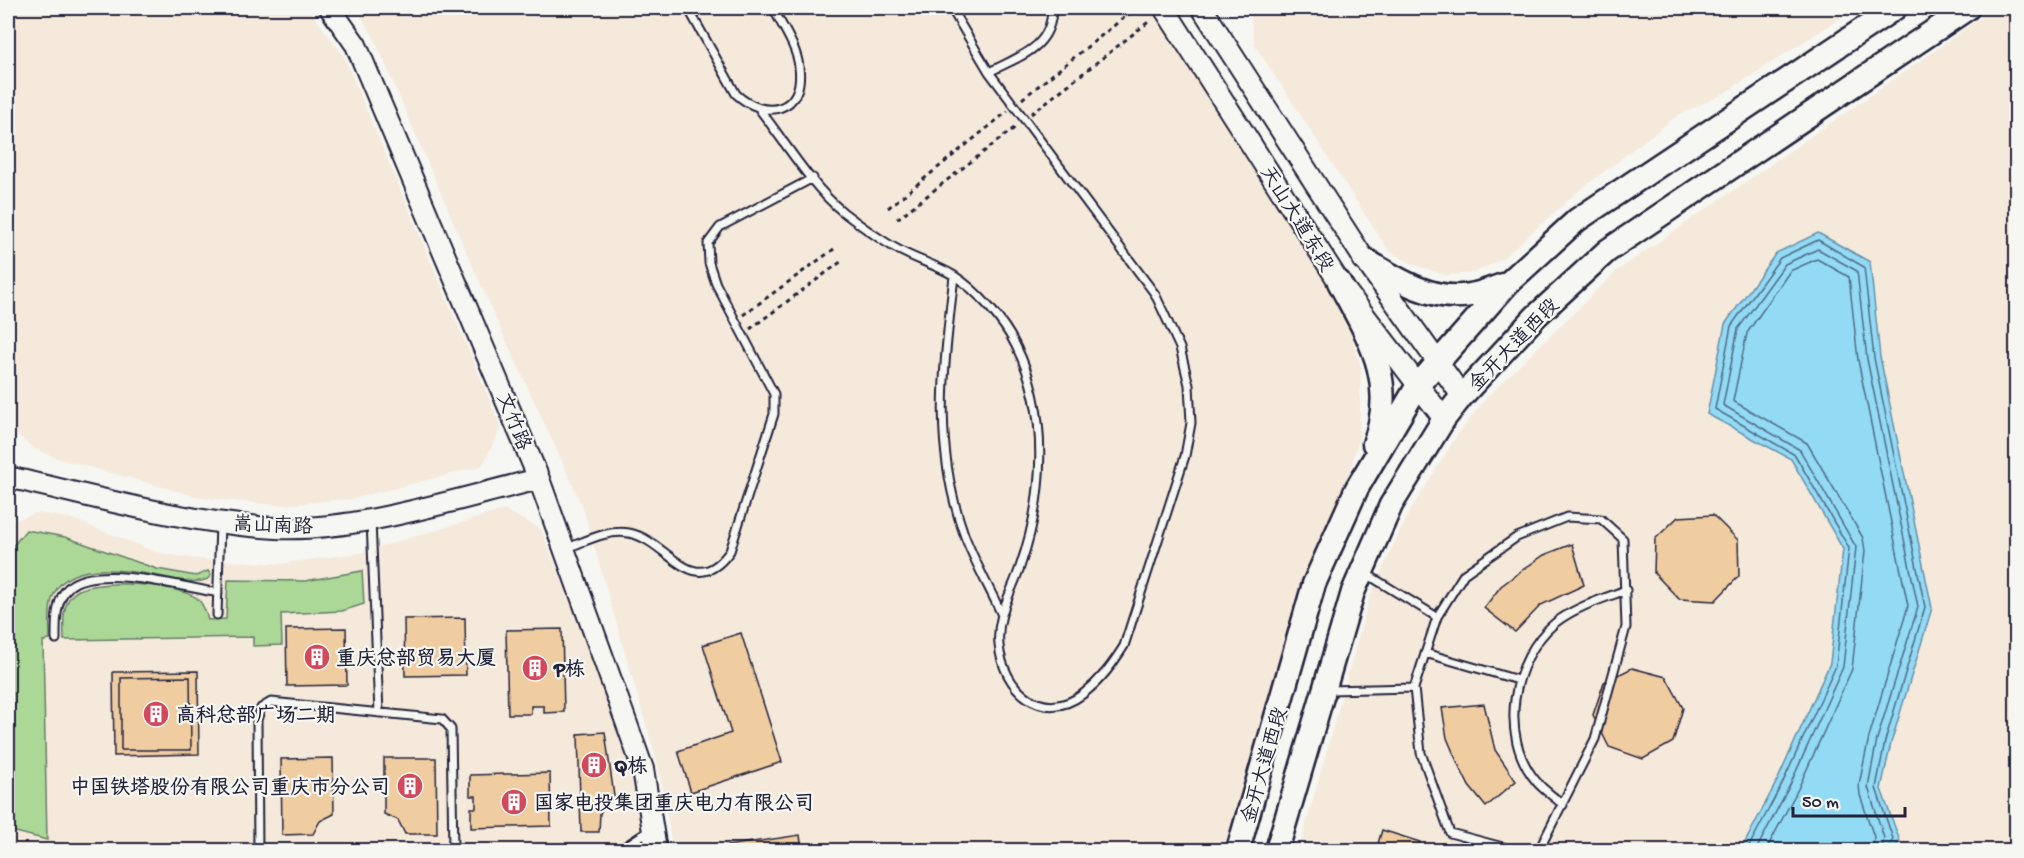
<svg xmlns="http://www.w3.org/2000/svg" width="2024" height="858" font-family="'Gochi Hand','LXGW WenKai TC',sans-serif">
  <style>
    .built { fill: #f4e9da }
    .green { fill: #abd897; stroke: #667d69; stroke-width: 1.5 }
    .water { fill: #93daf5; stroke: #6690ab; stroke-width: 1.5 }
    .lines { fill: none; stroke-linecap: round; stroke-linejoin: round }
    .shore { stroke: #4f6c85; stroke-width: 1.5 }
    .building { fill: #f0cca1; stroke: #22223b; stroke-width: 1.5; fill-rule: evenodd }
    .lane-casing { stroke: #22223b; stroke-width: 11 }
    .secondary-casing { stroke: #22223b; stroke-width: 24 }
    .primary-casing { stroke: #22223b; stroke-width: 27 }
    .path { stroke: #22223b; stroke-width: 3; stroke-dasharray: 4.5 4.5; stroke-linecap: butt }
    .lane { stroke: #f6f6f2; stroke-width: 7 }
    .secondary { stroke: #f6f6f2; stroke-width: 20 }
    .primary { stroke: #f6f6f2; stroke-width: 22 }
    .labels { text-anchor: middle; stroke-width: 4.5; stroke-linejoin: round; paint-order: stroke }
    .street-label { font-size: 20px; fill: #22223b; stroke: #f6f6f2 }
    .poi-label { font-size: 20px; font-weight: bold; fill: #22223b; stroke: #f6f6f2; text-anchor: start }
  </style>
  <rect width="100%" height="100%" fill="#f6f6f2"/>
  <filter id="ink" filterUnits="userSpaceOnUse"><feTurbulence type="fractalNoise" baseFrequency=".0167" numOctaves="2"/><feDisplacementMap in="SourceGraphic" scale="12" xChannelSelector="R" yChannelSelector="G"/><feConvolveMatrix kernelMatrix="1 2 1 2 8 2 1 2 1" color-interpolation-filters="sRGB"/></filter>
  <g filter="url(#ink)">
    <path class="built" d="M11,8H308L343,55L501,427L482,466L351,499L278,505L203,498L60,459L34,449L11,429L8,424V66Z
      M356,8H1151L1331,289L1350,331L1361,368L1359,438L1347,482L1306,580L1227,850H673L658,765L582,505L483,290L374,38Z
      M1253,8H1856L1721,95L1678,115L1576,193L1502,259L1473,273L1446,275L1415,265L1389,251L1255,45L1251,18Z
      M1993,8H2016V850H1299L1370,596L1409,513L1458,434L1487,397L1617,271L1939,48Z
      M504,510L541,529L638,772L650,850H8V523L37,513L72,519L156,552L195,559L278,564L360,553Z"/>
    <path class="green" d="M26,530L65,537L157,569L196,576L208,571L211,575L208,579C193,585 175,579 159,576C127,570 64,558 52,599C48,612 50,627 50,640L43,641L47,840L8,830V552Z
      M362,571L364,604L342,611L281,614L282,645L253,646V637L64,640C64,625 61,607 72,595C88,576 180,584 198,599C204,605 206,613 208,620L226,619L228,580L305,581Z"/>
    <path class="water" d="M1818,233L1870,262L1880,357L1932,608L1891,743L1881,789L1900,841L1893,850H1741L1778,779L1830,663L1843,549L1791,459L1707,414L1725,324L1776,253Z"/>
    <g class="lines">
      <path class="shore" d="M1747,850L1783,782L1836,666L1849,548L1795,455L1715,409L1731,326L1780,258L1818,240L1864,267L1874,358L1925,607L1885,741L1876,788L1893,839L1888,850
        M1756,850L1790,785L1843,667L1856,547L1800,450L1723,405L1738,329L1785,264L1818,249L1857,271L1867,359L1918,607L1877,739L1868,787L1884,838L1881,850
        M1766,850L1798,789L1852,669L1865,551L1863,538L1807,443L1733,401L1747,333L1790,271L1817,259L1849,277L1858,360L1908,606L1869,737L1859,785L1860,795L1874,837L1872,850"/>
    </g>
    <path class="building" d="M1713,515L1738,540L1739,576L1715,601L1679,599L1654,573L1655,539L1678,517Z
      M1572,544L1584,585L1541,605L1515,632L1484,608L1501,586L1521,571L1544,555Z
      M465,618L466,675L405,676L404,619Z
      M346,628L347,685L287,686L286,629Z
      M562,629L564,712L544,713V706H531V714H508L506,630Z
      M741,633L782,762L691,792L678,751L731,733L703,645Z
      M1632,668L1666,677L1683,708L1673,742L1643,759L1609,747L1593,715L1604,682Z
      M198,671L199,754L114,756L113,672ZM190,677L191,750H121V678Z
      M190,677L191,750H121V678Z
      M1484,704L1495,750L1516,781L1486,807L1469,786L1458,764L1447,738L1442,708Z
      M605,732L614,796L607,801L600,813L599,832H581L578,734Z
      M333,758L334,814L320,821L313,834L282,835L281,759Z
      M384,758H436L437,834H405L398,820L384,814Z
      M550,773L551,826L471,828V808H476V796H470V775Z
      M1382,830L1420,842L1418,850H1376Z
      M800,835L802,850H713L712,848Z"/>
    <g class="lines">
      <defs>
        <path id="lane" d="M688,8L736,94C765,121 805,112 799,67C797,47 782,26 773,8
          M989,72C1020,56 1052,48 1052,8
          M760,110C785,142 812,187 843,212C860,225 880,240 899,250C917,260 936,265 953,275C977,290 1004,321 1016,346C1050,414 1044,498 1020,567C1011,594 996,616 999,645C1003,689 1042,725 1083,694C1101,680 1112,665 1124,646L1185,456L1191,423L1189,385L1180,348L1155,294L989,72L951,8
          M954,276C944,367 932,444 964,534C974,561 989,587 1001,613
          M371,521L379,713
          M567,548C586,541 608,529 629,533C668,540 693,603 730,551L774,414V394L716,284L709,263L708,243L720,227L813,178
          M1365,573L1437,617
          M217,615L220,524
          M56,639C56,623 55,599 69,587C95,563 186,587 218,593
          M1425,653L1518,680
          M1329,690L1414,688
          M1563,805C1555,797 1543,790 1536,781C1498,736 1512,659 1555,623C1575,607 1602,599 1626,590
          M258,850L257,720L261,708L271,702L442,719L451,729L453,850
          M625,850L627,845L650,830
          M1514,850L1450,833L1421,753L1414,688L1437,617L1464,574L1517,537L1567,517L1601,519L1623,539L1626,627L1595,739L1539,850"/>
        <path id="secondary" d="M330,8L356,45L539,479L643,769L656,850
          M1164,8L1339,282L1444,419
          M1202,8L1364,259L1462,396
          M8,477C96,497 185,523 276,528C356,532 459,498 539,479"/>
        <path id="primary" d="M1364,259C1396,279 1435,304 1475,294C1485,292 1496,287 1506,284
          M1339,282C1368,337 1398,380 1374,444
          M1238,850L1314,584L1357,488L1418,385L1508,283L1577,220L1895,8
          M1277,850L1353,592L1391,505L1444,419L1462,396L1536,316L1607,251L1968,8"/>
      </defs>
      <use href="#lane" class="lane-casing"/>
      <use href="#secondary" class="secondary-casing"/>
      <use href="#primary" class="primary-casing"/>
      <path class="path" d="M1022,99L1136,8
        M1031,114L1151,20
        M888,208L1008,111
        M897,219L1017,126
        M743,315L834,249
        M750,329L842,261"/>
      <use href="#lane" class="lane"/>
      <use href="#secondary" class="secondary"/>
      <use href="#primary" class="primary"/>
    </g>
  </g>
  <defs>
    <symbol id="building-disc" viewBox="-11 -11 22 22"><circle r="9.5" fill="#d1495b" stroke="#f6f6f2"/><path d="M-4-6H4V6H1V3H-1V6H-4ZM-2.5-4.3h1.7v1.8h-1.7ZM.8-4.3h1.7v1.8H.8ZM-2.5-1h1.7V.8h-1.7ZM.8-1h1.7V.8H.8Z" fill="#fff"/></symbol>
  </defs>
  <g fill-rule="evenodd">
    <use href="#building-disc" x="302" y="642" width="30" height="30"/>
    <use href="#building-disc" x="520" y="653" width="30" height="30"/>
    <use href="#building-disc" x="141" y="699" width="30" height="30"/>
    <use href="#building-disc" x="579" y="750" width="30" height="30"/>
    <use href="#building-disc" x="395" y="771" width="30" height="30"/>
    <use href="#building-disc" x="499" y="787" width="30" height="30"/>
  </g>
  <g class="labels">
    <g class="street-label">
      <text transform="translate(1298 218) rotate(58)" y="7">天山大道东段</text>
      <text transform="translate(1513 344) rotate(-46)" y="7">金开大道西段</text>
      <text transform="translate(515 421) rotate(68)" y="7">文竹路</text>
      <text transform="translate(273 524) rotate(2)" y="7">嵩山南路</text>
      <text transform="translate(1263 765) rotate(-74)" y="7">金开大道西段</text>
    </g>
    <g class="poi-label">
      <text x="336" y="664">重庆总部贸易大厦</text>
      <text x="554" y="675">P栋</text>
      <text x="176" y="721">高科总部广场二期</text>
      <text x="614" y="772">Q栋</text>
      <text x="390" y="793" text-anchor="end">中国铁塔股份有限公司重庆市分公司</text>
      <text x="534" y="809">国家电投集团重庆电力有限公司</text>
    </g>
  </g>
  <rect width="2024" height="858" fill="none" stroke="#f6f6f2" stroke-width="30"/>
  <rect x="15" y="15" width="1994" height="828" fill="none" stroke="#22223b" stroke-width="2" filter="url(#ink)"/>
  <path d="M1793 807v9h112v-9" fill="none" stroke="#22223b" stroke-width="3"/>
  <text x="1802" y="807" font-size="18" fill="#22223b" stroke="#f6f6f2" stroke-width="4.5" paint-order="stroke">50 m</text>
</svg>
